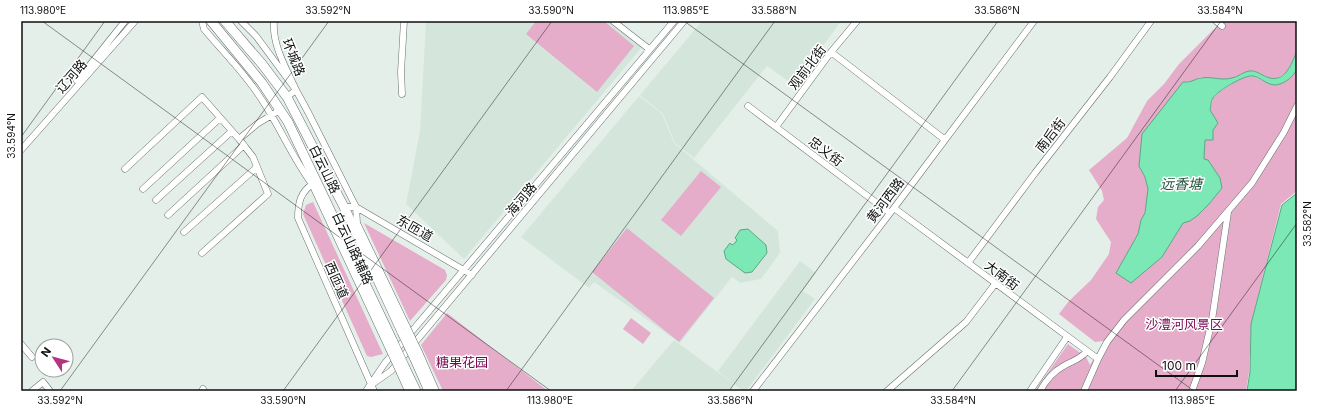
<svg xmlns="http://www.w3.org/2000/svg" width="1318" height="412" font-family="Inter,'Noto Sans SC',sans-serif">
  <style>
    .built { fill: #d4e6dc }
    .green { fill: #e5adca }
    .water { fill: #7ce8b5; stroke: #5ba783 }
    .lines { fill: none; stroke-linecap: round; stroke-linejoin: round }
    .minor-casing { stroke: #67706b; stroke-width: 7 }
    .highway-casing { stroke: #67706b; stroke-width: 10 }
    .minor { stroke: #fff; stroke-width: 6 }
    .highway { stroke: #fff; stroke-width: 9 }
    .minor-bridge-casing { stroke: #67706b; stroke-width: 7; stroke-linecap: butt }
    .highway-bridge-casing { stroke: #67706b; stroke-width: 10; stroke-linecap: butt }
    .minor-bridge { stroke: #fff; stroke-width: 6 }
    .highway-bridge { stroke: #fff; stroke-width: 9 }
    .ticks { fill: none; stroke: #0d100f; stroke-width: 1; stroke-opacity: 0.45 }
    .labels { text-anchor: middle; stroke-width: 3; stroke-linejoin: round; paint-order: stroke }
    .street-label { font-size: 13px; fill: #0d100f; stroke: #fff }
    .park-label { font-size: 13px; fill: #760652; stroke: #fff }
    .water-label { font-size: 14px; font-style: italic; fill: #285641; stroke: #fff }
    .neatline { fill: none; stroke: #0d100f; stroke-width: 1.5 }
    .ticks-label { font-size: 10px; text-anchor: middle; fill: #0d100f }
  </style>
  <rect width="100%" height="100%" fill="#e5efe9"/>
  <path class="built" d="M426,21H608L642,47L464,259L406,204L420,131Z
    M702,21H841L795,86L767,66L694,158L675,143L663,114L640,95Z
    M639,96L662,114L674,143L778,231L780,253L761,279L740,283L732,277L680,343L594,282L589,288L521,237Z
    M800,261L816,273L803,291L815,299L746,391H743L718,371Z
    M674,340L734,384L729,391H631Z"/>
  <path class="green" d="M536,21H604L634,46L597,92L526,34Z
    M1225,21H1297V50L1292,64L1287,72L1277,78H1270L1256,72L1250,71L1241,74L1233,78L1222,80L1200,77L1193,81L1183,82L1139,166L1145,177L1148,189L1145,214L1141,220L1138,234L1116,273L1131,283L1162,257L1183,223C1199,218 1212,201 1222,188L1208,160L1204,159L1205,140L1218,123L1210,110L1213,98L1221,91L1243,77L1252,76L1270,84L1293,75L1297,68V191L1281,204L1251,324L1249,372L1246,391H1035L1068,344L1086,357L1090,365L1104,341L1095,342L1059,314L1069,301L1091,280L1109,254L1111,242L1096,219L1098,207L1104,200L1102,191L1089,170L1127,138L1147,101L1164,84L1179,64L1213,30Z
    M701,171L721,187L681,236L661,220Z
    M313,202L383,354L371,357L367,356L303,214L306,205Z
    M364,223L445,270L447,275L446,280L410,321Z
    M627,228L714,298L679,342L592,272Z
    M447,313L548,391H443L421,345Z
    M631,318L651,333L643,344L623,329Z"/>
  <path class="water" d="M1297,50C1297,55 1298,63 1297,68C1294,78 1279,88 1270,84C1264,82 1259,77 1253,76C1246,74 1217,91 1213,98C1211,100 1211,106 1210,110L1218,123L1213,130V140H1205L1204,159L1208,160L1220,178L1222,188L1209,204L1197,216L1190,221L1183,223L1162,257L1131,283L1116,273L1138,234L1141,220L1145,213L1148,189L1145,177L1139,166L1142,134L1183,82C1186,82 1189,82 1192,81C1195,80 1198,78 1201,78C1211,76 1221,81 1232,78C1238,77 1243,72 1249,71C1257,70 1262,76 1270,78C1286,82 1293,61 1297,50Z
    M1297,193V391H1247L1250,372L1251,324L1282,205Z
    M748,229L766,245L767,253L752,272L745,273L726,259L724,251L730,243L732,245L735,243L737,240L735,238L740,230Z"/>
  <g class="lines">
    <defs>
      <path id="minor" d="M202,21L204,29C223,52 246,74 262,100C280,127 292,157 312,184L388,347
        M241,21L256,36L296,90L308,112L356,207L357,223L407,327
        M274,21C272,45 286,68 296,90L287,97
        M613,21L649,49
        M1216,21L1222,26
        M831,52L944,139
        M77,81L125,21
        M402,94L401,72L404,21
        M748,106L890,213
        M776,127L831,52L857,21
        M239,139L257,124L280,110
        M21,150L135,21
        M125,169L202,97L239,139L253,157L268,194L202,253
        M314,183C300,192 298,203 298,218L374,391
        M143,189L220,118
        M156,200L232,131
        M344,207H356L472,275
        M894,208L1098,359
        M168,215L244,145
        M184,232L257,167
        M968,263L1035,173L1110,77L1151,21
        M21,344L32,357
        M419,352L436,391
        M400,373L408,391
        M371,385L391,371L684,21
        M32,391L43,382L50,391
        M202,391L203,389
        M366,391L385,363L674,21
        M753,391L894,208L1034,21
        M887,391L966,322L995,284
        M1030,391L1067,337
        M1040,391C1045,382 1053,372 1062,367C1071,361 1080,360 1087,351
        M1084,391L1098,359L1107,342L1124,320L1198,246L1252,183L1284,132L1297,106
        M1192,391L1202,363L1212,320L1228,212"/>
      <path id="highway" d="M211,21L262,83L288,122L393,342
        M225,21L262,64L287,97L344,207L402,332
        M414,357L429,391
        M405,368L416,391"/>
    </defs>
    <use href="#minor" class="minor-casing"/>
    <use href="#highway" class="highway-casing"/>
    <use href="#minor" class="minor"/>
    <use href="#highway" class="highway"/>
    <defs>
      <path id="minor-bridge" d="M407,327L419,352
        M388,347L400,373"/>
      <path id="highway-bridge" d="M402,332L414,357
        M393,342L405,368"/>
    </defs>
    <use href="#minor-bridge" class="minor-bridge-casing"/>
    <use href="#highway-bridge" class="highway-bridge-casing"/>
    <use href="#minor-bridge" class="minor-bridge"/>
    <use href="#highway-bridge" class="highway-bridge"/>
  </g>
  <path class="ticks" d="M42,21L551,391M684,21L1194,391M21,137L105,21M60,391L329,21M283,391L552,21M506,391L775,21M729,391L998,21M952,391L1221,21M1175,391L1297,223"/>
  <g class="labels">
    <g class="street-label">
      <text transform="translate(294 57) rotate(68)" y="5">环城路</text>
      <text transform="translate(807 67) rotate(-53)" y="5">观前北街</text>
      <text transform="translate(71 76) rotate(-49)" y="5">辽河路</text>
      <text transform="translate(1050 135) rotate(-52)" y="5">南后街</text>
      <text transform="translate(826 151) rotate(37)" y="5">忠义街</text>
      <text transform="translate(325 169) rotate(64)" y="5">白云山路</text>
      <text transform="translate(521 199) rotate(-50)" y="5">海河路</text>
      <text transform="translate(885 200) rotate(-53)" y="5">黄河西路</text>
      <text transform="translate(415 228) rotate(30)" y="5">东匝道</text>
      <text transform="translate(353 248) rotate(65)" y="5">白云山路辅路</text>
      <text transform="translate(1002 275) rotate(37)" y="5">大南街</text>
      <text transform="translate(337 280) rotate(66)" y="5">西匝道</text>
    </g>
    <g class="park-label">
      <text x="1184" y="329">沙澧河风景区</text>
      <text x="462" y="367">糖果花园</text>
    </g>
    <g class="water-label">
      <text x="1181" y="189">远香塘</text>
    </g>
  </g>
  <rect width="1318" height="412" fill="none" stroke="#ffffff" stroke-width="44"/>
  <g transform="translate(54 358) rotate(306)"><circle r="19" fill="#ffffff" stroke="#9e9f9f"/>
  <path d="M0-3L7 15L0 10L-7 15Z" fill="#b23482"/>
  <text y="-6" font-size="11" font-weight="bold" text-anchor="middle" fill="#0d100f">N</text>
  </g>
  <path d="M1156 370v6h81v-6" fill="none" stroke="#0d100f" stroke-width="2"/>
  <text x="1162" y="370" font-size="12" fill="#0d100f" stroke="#ffffff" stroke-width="3" paint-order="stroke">100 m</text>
  <rect x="22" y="22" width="1274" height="368" class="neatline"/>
  <g class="ticks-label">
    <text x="43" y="14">113.980°E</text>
    <text x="328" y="14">33.592°N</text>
    <text x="551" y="14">33.590°N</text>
    <text x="686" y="14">113.985°E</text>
    <text x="774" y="14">33.588°N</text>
    <text x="997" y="14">33.586°N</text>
    <text x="1220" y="14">33.584°N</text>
    <text transform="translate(11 136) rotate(-90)" y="4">33.594°N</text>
    <text transform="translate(1307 224) rotate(-90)" y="4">33.582°N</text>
    <text x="60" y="404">33.592°N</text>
    <text x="283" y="404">33.590°N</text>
    <text x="550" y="404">113.980°E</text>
    <text x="730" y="404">33.586°N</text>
    <text x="953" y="404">33.584°N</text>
    <text x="1192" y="404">113.985°E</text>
  </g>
</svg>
